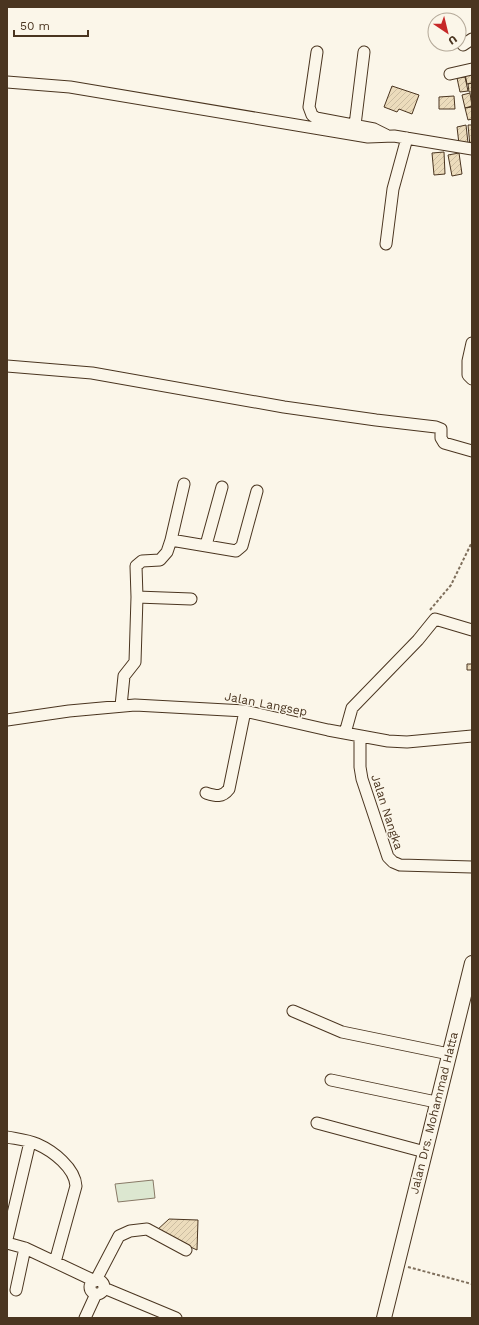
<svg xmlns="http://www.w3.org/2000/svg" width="479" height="1325" font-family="'Work Sans',sans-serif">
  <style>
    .pitch { fill: #dce7d0; stroke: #887966 }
    .building { fill: url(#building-hatch); stroke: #4a3520 }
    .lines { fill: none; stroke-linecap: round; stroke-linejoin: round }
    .minor-casing { stroke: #4a3520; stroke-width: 13 }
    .major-casing { stroke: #4a3520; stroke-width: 16 }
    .path { stroke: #7f6f5c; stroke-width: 2; stroke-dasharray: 3 2; stroke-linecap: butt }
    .minor { stroke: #fbf6e9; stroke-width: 11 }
    .major { stroke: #fbf6e9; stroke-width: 14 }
    .labels { text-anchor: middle; stroke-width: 3; stroke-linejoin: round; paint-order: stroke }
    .street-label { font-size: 12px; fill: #4a3520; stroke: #fbf6e9 }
  </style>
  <defs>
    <pattern id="building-hatch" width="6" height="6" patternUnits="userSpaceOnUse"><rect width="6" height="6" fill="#ecdcbc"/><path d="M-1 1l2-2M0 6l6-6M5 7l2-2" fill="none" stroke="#ccbda1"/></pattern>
  </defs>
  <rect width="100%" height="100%" fill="#fbf6e9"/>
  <path class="pitch" d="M153,1180L155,1198L118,1202L115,1184Z"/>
  <path class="building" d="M472,72V83L467,84L465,74Z
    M465,77L468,91L460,92L457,78Z
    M472,83V92H469L468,84Z
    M392,86L419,95L412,114L399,109L397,112L384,107Z
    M470,93L472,106L465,108L462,95Z
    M454,96L455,109H439V97Z
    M472,107V119L468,120L465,108Z
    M466,125L468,143L459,144L457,127Z
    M468,125H472V146H470Z
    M444,152L445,174L434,175L432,153Z
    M459,153L462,174L452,176L448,155Z
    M467,664H472V670H467Z
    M169,1219L198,1220L197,1250L156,1231Z"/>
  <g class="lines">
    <defs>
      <path id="minor" d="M463,45L472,39
        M317,52L309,107L312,115L316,118L374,129L386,135
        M450,74L472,69
        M7,82L70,87L368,137L394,136L472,149
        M355,125L364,52
        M386,244L393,189L407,138
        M472,343L468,361V375L472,379
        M7,366L92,373L284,407L376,420L436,427L441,429V438L444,443L472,451
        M184,484L171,540L236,551L242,546L257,491
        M206,545L222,487
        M137,597L191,599
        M121,706L124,676L135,662L137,597L136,566L142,561L160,560L167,552L171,540
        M7,720L69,711L135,705L245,711L328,730L388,741L407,742L472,736
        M345,733L352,708L418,640L435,619L472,630
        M360,736V767L362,779L388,857L393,862L400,865L472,867
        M206,793C216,796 222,798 229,789L245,711
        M293,1011L342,1032L449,1054
        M331,1080L436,1102
        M317,1123L425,1152
        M7,1137C17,1139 28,1140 37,1144C53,1151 75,1168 76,1186L55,1262
        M7,1239L30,1142
        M7,1243L25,1248L95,1281
        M96,1280L119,1236L130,1231L147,1229L186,1250
        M90 1287a7 7 0 1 1 14 0a7 7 0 1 1-14 0Z
        M104,1288L176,1318
        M16,1290L25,1248
        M85,1318L96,1294"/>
      <path id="major" d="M384,1318L472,963"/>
    </defs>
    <use href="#minor" class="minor-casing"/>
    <use href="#major" class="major-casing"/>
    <path class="path" d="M430,610L451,585L472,542
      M408,1267L472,1284"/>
    <use href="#minor" class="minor"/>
    <use href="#major" class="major"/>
  </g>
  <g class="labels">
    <g class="street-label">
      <text transform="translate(266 704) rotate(11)" y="4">Jalan Langsep</text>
      <text transform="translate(387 812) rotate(72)" y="4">Jalan Nangka</text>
      <text transform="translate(434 1113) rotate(-76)" y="4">Jalan Drs. Mohammad Hatta</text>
    </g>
  </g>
  <rect width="479" height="1325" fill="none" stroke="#4a3520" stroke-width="16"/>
  <g transform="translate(447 32) rotate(145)"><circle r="19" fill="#fbf6e9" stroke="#b4a999"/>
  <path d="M0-3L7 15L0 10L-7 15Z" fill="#c62828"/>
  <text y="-6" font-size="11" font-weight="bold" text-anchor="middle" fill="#4a3520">U</text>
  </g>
  <path d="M14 30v6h74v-6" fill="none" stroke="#4a3520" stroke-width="2"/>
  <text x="20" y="30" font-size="12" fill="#4a3520" stroke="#fbf6e9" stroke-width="3" paint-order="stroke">50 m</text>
</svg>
